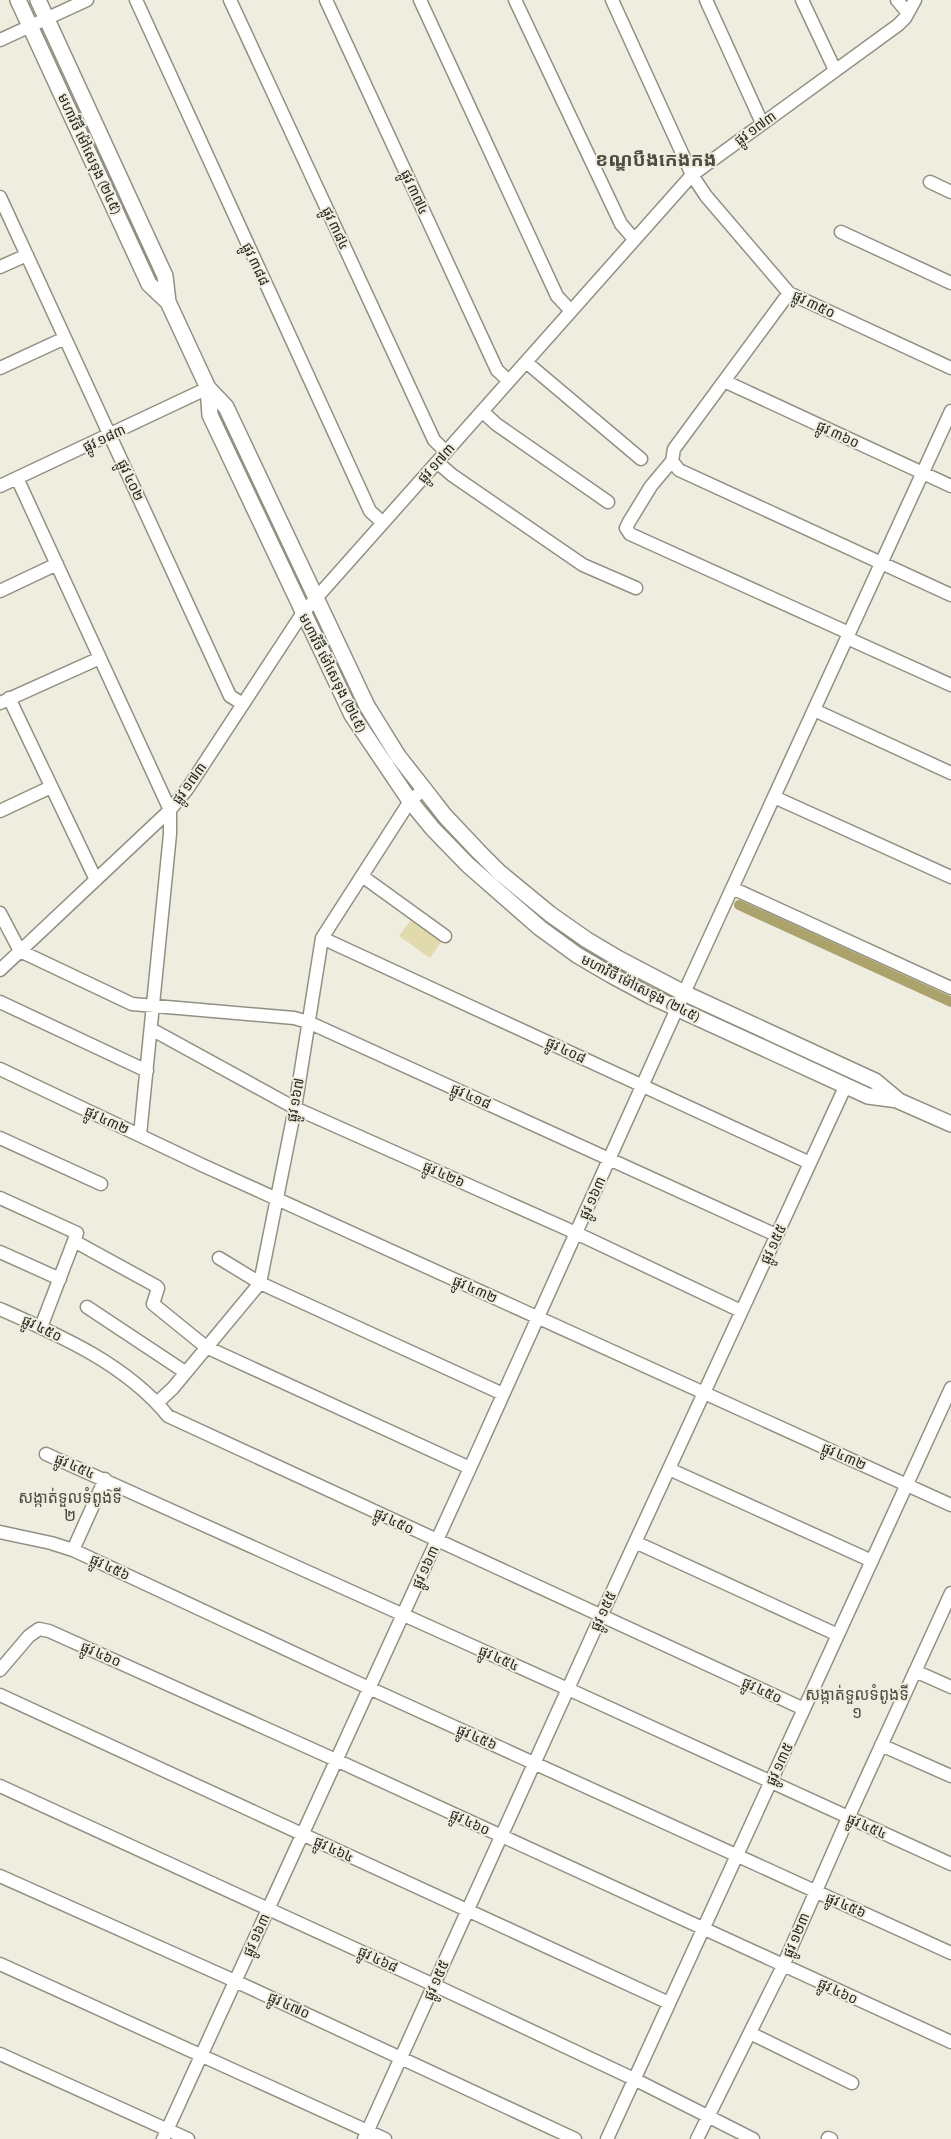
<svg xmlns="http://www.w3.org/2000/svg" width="951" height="2139" font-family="'Alegreya Sans','Noto Sans Khmer',sans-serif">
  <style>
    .green { fill: #e1daad }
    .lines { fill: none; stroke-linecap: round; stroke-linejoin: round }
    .canal { stroke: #aca26b; stroke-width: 10 }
    .minor-casing { stroke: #929083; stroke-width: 15 }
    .major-casing { stroke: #929083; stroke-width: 18 }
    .minor { stroke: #fff; stroke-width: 12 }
    .major { stroke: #fff; stroke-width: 15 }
    .labels { text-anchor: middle; stroke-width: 4; stroke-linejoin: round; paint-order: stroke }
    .street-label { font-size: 14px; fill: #282822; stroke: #efeddf }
    .quarter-label { font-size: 16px; fill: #4e4c40; stroke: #efeddf }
    .district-label { font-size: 19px; font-weight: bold; fill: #4e4c40; stroke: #efeddf }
  </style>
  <rect width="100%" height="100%" fill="#efeddf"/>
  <path class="green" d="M414,916L444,938L430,958L399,936Z"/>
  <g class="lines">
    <path class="canal" d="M739,905L951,1002"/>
    <defs>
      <path id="minor" d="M136,0L370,511L383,523
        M230,0L434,440L446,452
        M326,0L497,370L509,381
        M420,0L557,296L571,311
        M515,0L621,224L634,239
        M612,0L692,175L706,196L789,293L951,368
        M706,0L762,123
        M802,0L835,70
        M897,0L908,13
        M0,40L87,0
        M930,182L951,192
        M0,197L230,696L243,704
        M841,232L951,283
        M0,267L27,255
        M789,293L674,449L672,461L679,470L951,595
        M526,362L641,459
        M0,368L65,338
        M724,381L951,486
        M482,411L496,424L608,502
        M672,461L651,486L629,522L626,528L630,534L849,633
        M437,462L452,475L583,565L636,588
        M17,478L170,810V834L140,1135
        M0,486L208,388
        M0,591L57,564
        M847,638L951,685
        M9,698L96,880
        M0,703L100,658
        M814,710L951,773
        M774,797L951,877
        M0,811L51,787
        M362,876L445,936
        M732,888L951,988
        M0,913L20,951L132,1004L294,1018L308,1022L776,1235
        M322,938L810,1163
        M0,970L170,810L188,788L302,614L692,175L898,25L905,18L915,0
        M0,1002L147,1071
        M151,1029L295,1108L576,1233L741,1311
        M0,1069L202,1165L951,1505
        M0,1138L101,1184
        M0,1198L77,1233L41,1327
        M74,1241L156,1286L158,1288L153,1304L206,1347L470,1468
        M0,1252L60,1279
        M219,1258L260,1283L503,1394
        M87,1307L185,1372
        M0,1309C59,1335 126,1364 168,1416L804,1709
        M157,1403L173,1388L260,1283L295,1108L322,938L410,801L424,789
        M46,1454L568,1689L951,1864
        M669,1469L872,1561
        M0,1532L51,1543L73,1550L369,1688L951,1953
        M635,1542L838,1635
        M73,1550L105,1479
        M0,1670L29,1636L39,1629L49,1631L336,1760L951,2042
        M915,1671L951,1687
        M0,1695L669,2003
        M881,1745L951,1776
        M0,1786L434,1985L634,2079L753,2139
        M0,1876L235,1981L575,2139
        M0,1964L385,2139
        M750,2033L852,2083
        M0,2054L188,2139
        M828,2138L831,2139
        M163,2139L470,1468L684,993L951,411
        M364,2139L601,1616L846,1085
        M607,2139L951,1388
        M697,2139L783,1966L848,1818L951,1593"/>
      <path id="major" d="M18,0L149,284L168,302
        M38,0L165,276L168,302L208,388L226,407L367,706L398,756L424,789L445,816L479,852L499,872L550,914L587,940L619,959L684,993L875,1081L899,1101L951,1124
        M208,388L210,415L352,715L410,801L433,829L468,865L540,928L577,955L611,975L650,996L868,1096L898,1100"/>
    </defs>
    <use href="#minor" class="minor-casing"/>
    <use href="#major" class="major-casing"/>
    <use href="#minor" class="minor"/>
    <use href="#major" class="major"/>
  </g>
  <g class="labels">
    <g class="street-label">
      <text transform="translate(755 128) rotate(-36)" y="5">ផ្លូវ ១៧៣</text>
      <text transform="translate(90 154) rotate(65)" y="5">មហាវិថី ម៉ៅសេទុង (២៤៥)</text>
      <text transform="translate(415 192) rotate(65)" y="5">ផ្លូវ ៣៧៤</text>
      <text transform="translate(336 228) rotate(65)" y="5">ផ្លូវ ៣៨៤</text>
      <text transform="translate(256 264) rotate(65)" y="5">ផ្លូវ ៣៨៨</text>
      <text transform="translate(814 304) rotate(26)" y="5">ផ្លូវ ៣៥០</text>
      <text transform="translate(838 434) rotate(25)" y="5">ផ្លូវ ៣៦០</text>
      <text transform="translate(104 438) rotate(-25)" y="5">ផ្លូវ ១៨៣</text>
      <text transform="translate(436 463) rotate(-48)" y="5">ផ្លូវ ១៧៣</text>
      <text transform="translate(131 480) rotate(65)" y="5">ផ្លូវ ៤០២</text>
      <text transform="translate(333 673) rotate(63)" y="5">មហាវិថី ម៉ៅសេទុង (២៤៥)</text>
      <text transform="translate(189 783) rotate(-54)" y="5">ផ្លូវ ១៧៣</text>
      <text transform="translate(641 988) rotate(27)" y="5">មហាវិថី ម៉ៅសេទុង (២៤៥)</text>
      <text transform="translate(566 1050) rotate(25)" y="5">ផ្លូវ ៤០៨</text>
      <text transform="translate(471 1096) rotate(24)" y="5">ផ្លូវ ៤១៨</text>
      <text transform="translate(295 1100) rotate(-80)" y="5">ផ្លូវ ១៦៧</text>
      <text transform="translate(107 1120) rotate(25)" y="5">ផ្លូវ ៤៣២</text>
      <text transform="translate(444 1174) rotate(24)" y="5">ផ្លូវ ៤២៦</text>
      <text transform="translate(592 1198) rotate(-66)" y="5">ផ្លូវ ១៦៣</text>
      <text transform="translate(773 1244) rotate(-65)" y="5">ផ្លូវ ១៥៥</text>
      <text transform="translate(475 1289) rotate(24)" y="5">ផ្លូវ ៤៣២</text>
      <text transform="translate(42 1328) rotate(26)" y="5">ផ្លូវ ៤៥០</text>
      <text transform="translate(844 1456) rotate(24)" y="5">ផ្លូវ ៤៣២</text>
      <text transform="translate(75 1466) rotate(24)" y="5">ផ្លូវ ៤៥៤</text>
      <text transform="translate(394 1521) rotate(25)" y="5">ផ្លូវ ៤៥០</text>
      <text transform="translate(110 1567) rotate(25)" y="5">ផ្លូវ ៤៥៦</text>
      <text transform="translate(425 1567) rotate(-65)" y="5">ផ្លូវ ១៦៣</text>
      <text transform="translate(603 1611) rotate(-65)" y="5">ផ្លូវ ១៥៥</text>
      <text transform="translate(101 1654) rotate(24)" y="5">ផ្លូវ ៤៦០</text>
      <text transform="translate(499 1658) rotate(24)" y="5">ផ្លូវ ៤៥៤</text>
      <text transform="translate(762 1690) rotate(25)" y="5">ផ្លូវ ៤៥០</text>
      <text transform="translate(477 1737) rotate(24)" y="5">ផ្លូវ ៤៥៦</text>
      <text transform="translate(779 1764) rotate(-65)" y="5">ផ្លូវ ១៣៥</text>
      <text transform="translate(470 1822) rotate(25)" y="5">ផ្លូវ ៤៦០</text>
      <text transform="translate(867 1826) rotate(24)" y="5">ផ្លូវ ៤៥៤</text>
      <text transform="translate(334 1849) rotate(25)" y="5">ផ្លូវ ៤៦៤</text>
      <text transform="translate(846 1905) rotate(24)" y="5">ផ្លូវ ៤៥៦</text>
      <text transform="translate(256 1935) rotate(-65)" y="5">ផ្លូវ ១៦៣</text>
      <text transform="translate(796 1935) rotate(-67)" y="5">ផ្លូវ ១២៣</text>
      <text transform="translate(378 1959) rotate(25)" y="5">ផ្លូវ ៤៦៨</text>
      <text transform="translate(436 1980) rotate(-66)" y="5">ផ្លូវ ១៥៥</text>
      <text transform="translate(838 1991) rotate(25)" y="5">ផ្លូវ ៤៦០</text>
      <text transform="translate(289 2005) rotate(25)" y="5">ផ្លូវ ៤៧០</text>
    </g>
    <g class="quarter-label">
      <text x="70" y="1503">សង្កាត់ទួលទំពូងទី<tspan x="70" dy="18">២</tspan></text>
      <text x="857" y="1700">សង្កាត់ទួលទំពូងទី<tspan x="857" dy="18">១</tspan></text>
    </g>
    <g class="district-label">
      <text x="656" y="166">ខណ្ឌបឹងកេងកង</text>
    </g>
  </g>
</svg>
